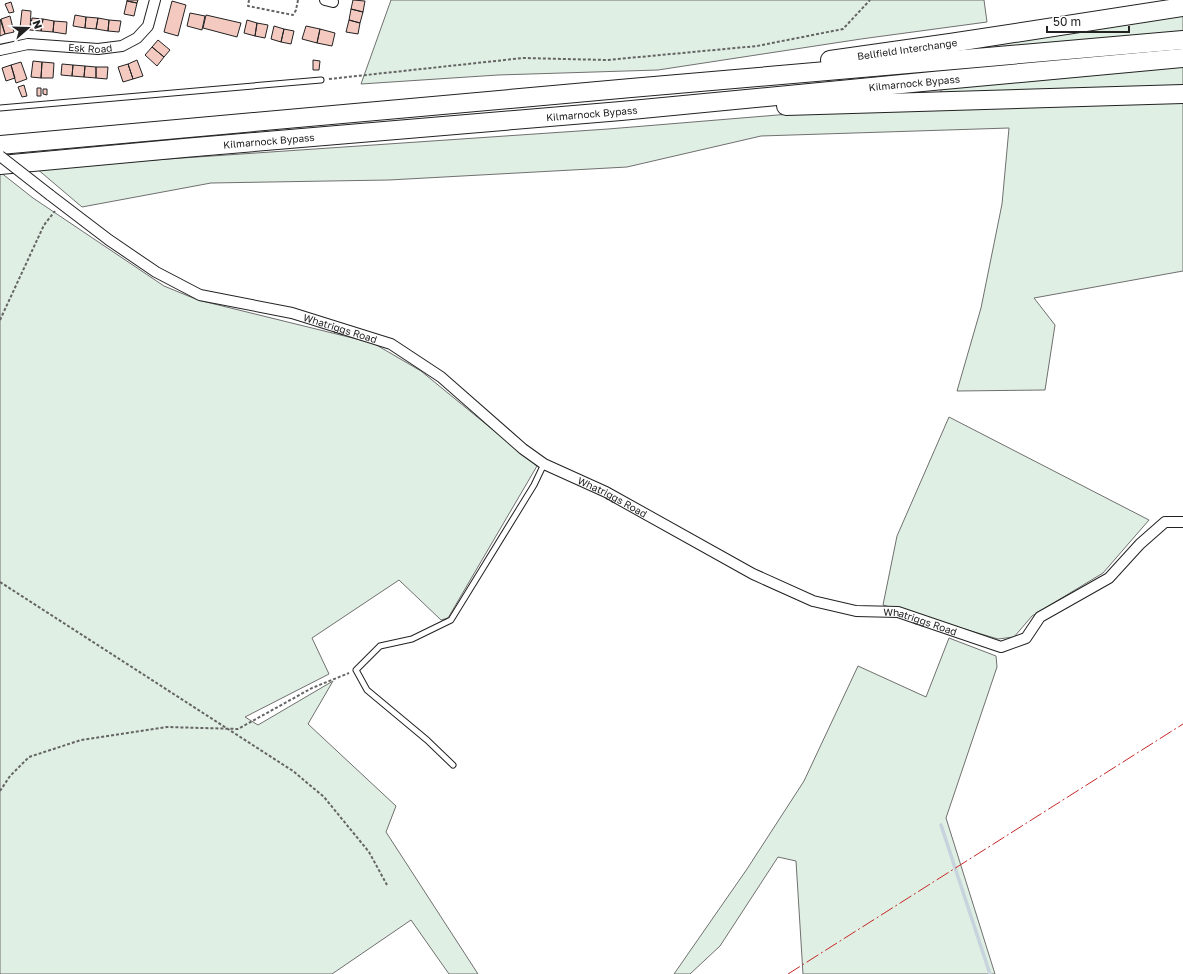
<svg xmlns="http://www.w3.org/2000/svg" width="1183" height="974" font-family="'Golos Text',sans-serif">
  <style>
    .green { fill: #e0efe3; stroke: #6f6f6f }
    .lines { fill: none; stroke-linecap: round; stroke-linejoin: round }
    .stream { stroke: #c7d3dd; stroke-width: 3.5 }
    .building { fill: #f3c9c0; stroke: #222 }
    .lane-casing { stroke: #222; stroke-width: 7 }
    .street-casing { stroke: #222; stroke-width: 12 }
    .highway-casing { stroke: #222; stroke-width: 20 }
    .path { stroke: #646464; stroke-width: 2; stroke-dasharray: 3 2; stroke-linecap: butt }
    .lane { stroke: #fff; stroke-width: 5 }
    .street { stroke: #fff; stroke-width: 10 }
    .highway { stroke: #fff; stroke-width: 18 }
    .street-bridge-casing { stroke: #222; stroke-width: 12; stroke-linecap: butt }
    .street-bridge { stroke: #fff; stroke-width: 10 }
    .power { stroke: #c62828; stroke-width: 1; stroke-dasharray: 14 3 2 3; stroke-linecap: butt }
    .labels { text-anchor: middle; stroke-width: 3; stroke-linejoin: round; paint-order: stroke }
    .street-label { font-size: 10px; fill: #222; stroke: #fff }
  </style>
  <rect width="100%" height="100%" fill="#fff"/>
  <path class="green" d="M391,0H984L987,22L861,39L658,70L498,75L361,84Z
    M1183,14V34L940,56L939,50Z
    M1183,64V87L941,95V87Z
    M1183,98V271L1034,298L1055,325L1045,390L957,391L981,308L1002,204L1009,128L761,136L627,167L389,180L211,183L82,207L36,168L608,129L911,104Z
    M0,172L33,198L164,286L198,300L373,343L421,371L537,466L448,618L441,620L399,580L312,638L329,674L245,717L258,725L333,681L308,724L396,806L386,832L478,974H449L411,920L332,974H0Z
    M949,417L1149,520L1103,573L1032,616L1014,637L998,639L883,605L897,536Z
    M949,638L996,656L997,667L946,818L995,974H803L796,861L778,857L720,946L690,974H674L747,869L804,781L858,666L926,697Z"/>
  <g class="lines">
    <path class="stream" d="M941,825L990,974"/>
  </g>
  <path class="building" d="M127,0H138L137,3L127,1Z
    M353,0L365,1L363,12L351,9Z
    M127,1L137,3L134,16L124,14Z
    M172,1L186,5L178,36L164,32Z
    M11,2L14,12L9,13L5,4Z
    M351,9L363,12L360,23L349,20Z
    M22,10L31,11L30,30L20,28Z
    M190,13L205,16L202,30L187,26Z
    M75,15L86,17L85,28L73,26Z
    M206,15L241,23L237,37L203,28Z
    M10,16L14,32L5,34L1,19Z
    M86,17L98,18L96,29L85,28Z
    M32,18L43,19L41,31L30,30Z
    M98,18L109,20L108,31L96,29Z
    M0,19L5,34L0,36Z
    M43,19L54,21L53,32L41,31Z
    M109,20L121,21L119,32L108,31Z
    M247,20L257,23L255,36L244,33Z
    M349,20L360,23L358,34L346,32Z
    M54,21L67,22L66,34L53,32Z
    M257,23L268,25L265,38L255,36Z
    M274,26L284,29L281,42L271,39Z
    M306,26L320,29L317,43L302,39Z
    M284,29L294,31L291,44L281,42Z
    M320,29L335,33L332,46L317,43Z
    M158,40L170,50L164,57L152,47Z
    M152,47L164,57L157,66L145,55Z
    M137,60L143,76L133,79L128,64Z
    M313,60L320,61L319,70H313Z
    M33,61L42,62L41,78L31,77Z
    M21,62L27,79L16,83L11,65Z
    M42,62L54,63L53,78H41Z
    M62,64L73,65L72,76L61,75Z
    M128,64L133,79L123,82L118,67Z
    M11,65L15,78L6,81L2,68Z
    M73,65L85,66L84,77L72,76Z
    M85,66L96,67V78L84,77Z
    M96,67H108L107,79L96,78Z
    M24,85L27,96L22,97L18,87Z
    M37,88H41V96H37Z
    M43,89H47V95L43,94Z"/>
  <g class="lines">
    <defs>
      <path id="lane" d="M0,108L321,80
        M453,765L427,740L367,690L356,670L380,646L412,639L451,620L534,485L544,464"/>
      <g id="street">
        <path d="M325,0L333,2"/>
        <path id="s1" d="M0,50L28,44L98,49L122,46L137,38L148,26L155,0"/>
        <path id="s2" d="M50,195L109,240L156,272L200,295L292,313L391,344L441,377L523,449L544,464L606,492L753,574L813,601L856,611L898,612L1001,647L1026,638L1040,617L1109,578L1140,544L1165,522H1183"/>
      </g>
      <g id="highway">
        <path id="s3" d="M830,60L950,43L1183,7"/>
        <path d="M786,106L1183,94"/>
        <path d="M0,145L631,88L1183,40"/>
        <path id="s4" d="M0,165L184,148L621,111L933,81L1183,58"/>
      </g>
    </defs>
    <use href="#lane" class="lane-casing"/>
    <use href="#street" class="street-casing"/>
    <use href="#highway" class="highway-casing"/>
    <path class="path" d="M249,0L248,6L293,15L296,10L298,0
      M329,79L523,58L607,60L757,46L843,29L870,0
      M0,320L44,225L55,211
      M0,582L293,771L324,797L369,852L387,885
      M0,791L10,776L29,757L81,740L167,727L238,729L312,688L349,673"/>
    <use href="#lane" class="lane"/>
    <use href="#street" class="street"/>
    <use href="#highway" class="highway"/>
    <defs>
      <path id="street-bridge" d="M0,156L50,195"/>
    </defs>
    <use href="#street-bridge" class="street-bridge-casing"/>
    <use href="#street-bridge" class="street-bridge"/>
    <path class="power" d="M788,974L1183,724"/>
  </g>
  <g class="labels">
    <g class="street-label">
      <text dy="4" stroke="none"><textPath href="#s1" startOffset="91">Esk Road</textPath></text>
      <text dy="4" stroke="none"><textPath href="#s3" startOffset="78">Bellfield Interchange</textPath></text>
      <text dy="4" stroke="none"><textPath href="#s4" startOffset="918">Kilmarnock Bypass</textPath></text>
      <text dy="4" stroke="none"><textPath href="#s4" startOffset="594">Kilmarnock Bypass</textPath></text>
      <text dy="4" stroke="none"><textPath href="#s4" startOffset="270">Kilmarnock Bypass</textPath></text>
      <text dy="4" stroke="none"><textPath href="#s2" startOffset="325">Whatriggs Road</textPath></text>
      <text dy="4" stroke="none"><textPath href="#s2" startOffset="649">Whatriggs Road</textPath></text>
      <text dy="4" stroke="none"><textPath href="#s2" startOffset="985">Whatriggs Road</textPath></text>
    </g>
  </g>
  <g transform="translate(28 28) rotate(70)" stroke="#ffffff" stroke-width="3" paint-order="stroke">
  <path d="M0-3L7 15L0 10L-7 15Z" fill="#222222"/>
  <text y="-6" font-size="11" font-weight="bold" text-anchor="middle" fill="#222222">N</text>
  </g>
  <path d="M1047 26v6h82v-6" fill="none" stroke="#222222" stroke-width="2"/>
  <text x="1053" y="26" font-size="12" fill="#222222" stroke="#ffffff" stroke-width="3" paint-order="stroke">50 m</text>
</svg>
